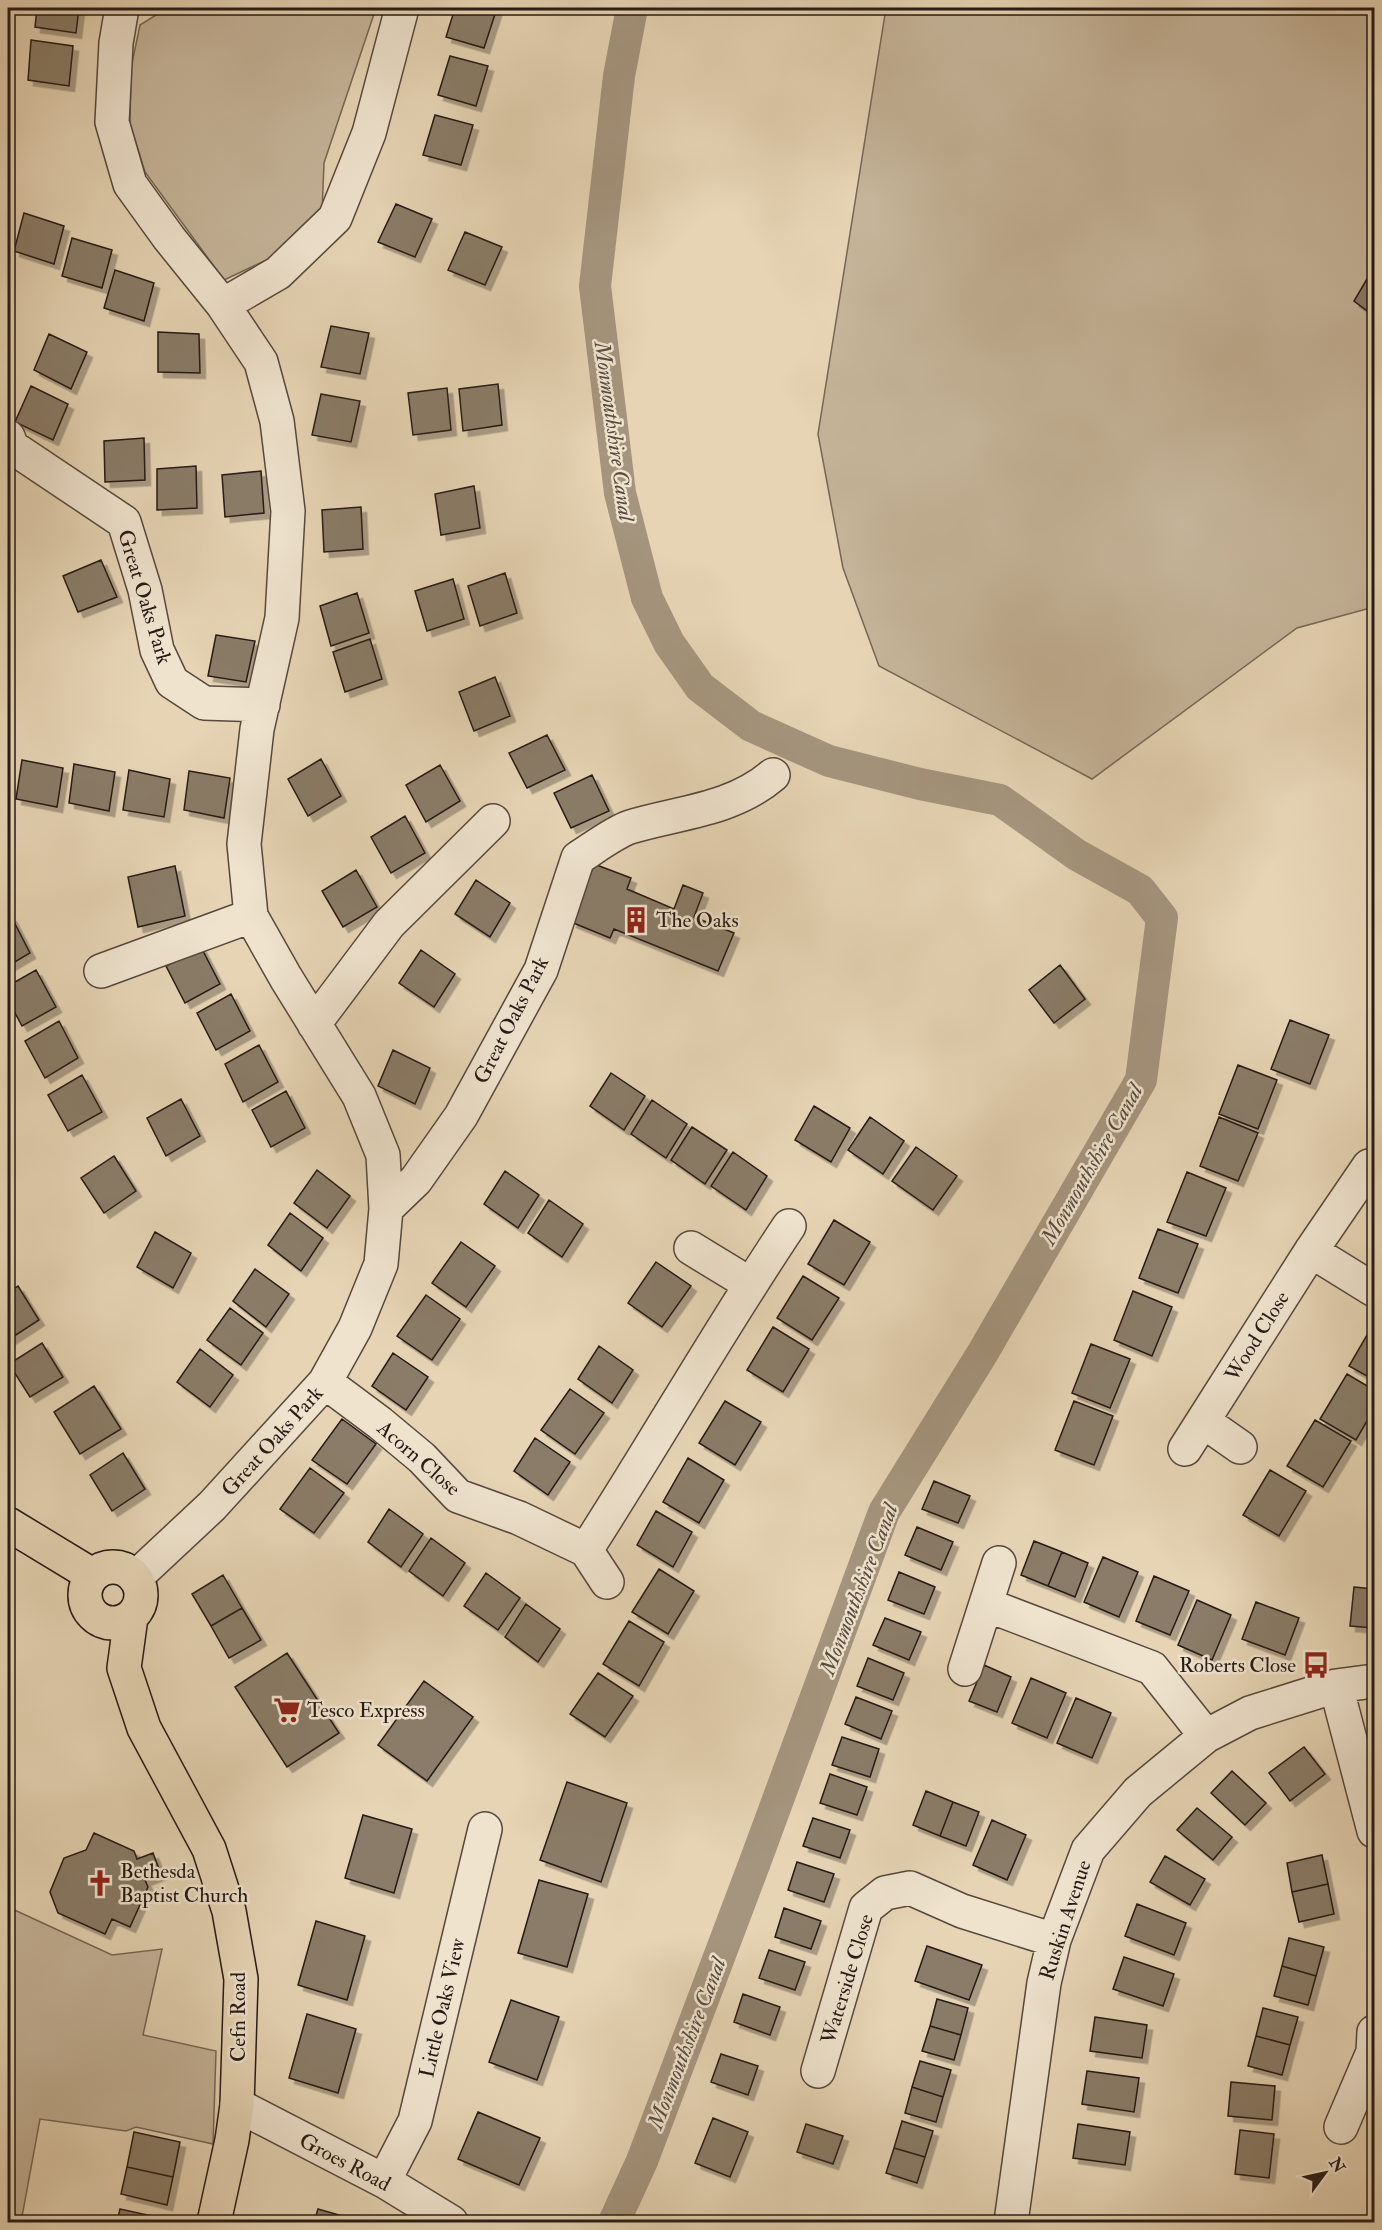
<svg xmlns="http://www.w3.org/2000/svg" width="1382" height="2230" font-family="'IM FELL Double Pica',serif">
  <style>
    .green { fill: #c5b499; stroke: #766757; stroke-width: 1.5 }
    .lines { fill: none; stroke-linecap: round; stroke-linejoin: round }
    .canal { stroke: #a5957e; stroke-width: 32 }
    .building { fill: #8a7b68; stroke: #261a15; stroke-width: 1.5; filter: url(#shadow) }
    .minor-casing { stroke: #56483d; stroke-width: 36 }
    .major-casing { stroke: #261a15; stroke-width: 36 }
    .minor { stroke: #efe3ce; stroke-width: 33 }
    .major { stroke: #e6d4b4; stroke-width: 33 }
    .labels { text-anchor: middle; stroke-width: 5; stroke-linejoin: round; paint-order: stroke }
    .street-label { font-size: 21px; fill: #261a15; stroke: #efe3ce }
    .poi-label { font-size: 21px; fill: #261a15; stroke: #efe3ce; text-anchor: start }
    .water-label { font-size: 22px; font-style: italic; fill: #594b3f; stroke: #efe3ce }
  </style>
  <defs>
    <filter id="shadow"><feDropShadow dx="5.5" dy="5.5" stdDeviation="0" flood-color="#0004"/></filter>
  </defs>
  <rect width="100%" height="100%" fill="#e6d4b4"/>
  <filter id="stains"><feTurbulence type="fractalNoise" baseFrequency=".00333" numOctaves="4"/><feColorMatrix values="0 0 0 0 .2 0 0 0 0 .09 0 0 0 0 .02 0 0 0 .5 -.17"/></filter>
  <radialGradient id="worn" r=".72"><stop offset=".6" stop-color="#630" stop-opacity="0"/><stop offset="1" stop-color="#630" stop-opacity=".3"/></radialGradient>
  <path class="green" d="M167,8H376L324,163L322,214L281,253L224,280L145,172L130,124L131,68L140,25Z
    M886,8H1374V607L1297,628L1092,779L879,666L843,568L818,434Z
    M8,1907L112,1955L162,1949L143,2035L216,2051L213,2144L136,2127L126,2131L40,2119L21,2222H8Z"/>
  <g class="lines">
    <path class="canal" d="M614,2222L642,2161L755,1862L884,1512L982,1354L1141,1080L1162,918L1140,890L1077,855L1000,800L920,784L829,761L751,726L700,687L669,643L647,598L620,493L595,286L619,76L632,8"/>
  </g>
  <path class="building" d="M37,8H79L76,33L35,27Z
    M455,8H497L484,48L446,37Z
    M31,40L73,46L69,86L28,80Z
    M450,56L488,66L476,106L438,95Z
    M435,115L473,125L461,165L423,155Z
    M396,204L432,219L415,257L378,242Z
    M24,213L64,226L54,264L14,251Z
    M465,232L502,247L485,285L448,270Z
    M72,238L112,250L102,288L62,276Z
    M1374,267V316L1354,301Z
    M115,270L154,283L144,321L104,308Z
    M331,326L369,333L360,374L321,367Z
    M158,332L199,334L200,373L158,372Z
    M49,334L87,352L71,389L34,370Z
    M498,384L502,425L463,431L459,389Z
    M31,386L68,404L53,440L15,422Z
    M447,388L451,430L413,435L408,393Z
    M321,394L360,401L351,442L312,435Z
    M144,438L145,480L105,482L104,441Z
    M196,466L197,508L157,510V469Z
    M261,471L264,513L225,517L222,475Z
    M474,486L480,528L441,535L435,494Z
    M361,507L363,549L324,552L322,510Z
    M101,560L117,597L78,612L63,576Z
    M505,573L517,613L480,626L468,586Z
    M453,579L464,619L427,631L415,591Z
    M357,593L369,633L331,646L320,606Z
    M216,635L255,641L246,682L208,676Z
    M370,639L382,679L345,692L333,652Z
    M495,677L510,716L474,731L459,692Z
    M547,735L565,770L527,788L509,753Z
    M321,759L341,796L308,816L288,779Z
    M22,760L63,768L57,807L16,799Z
    M74,764L115,772L109,811L69,803Z
    M440,765L460,801L426,822L406,785Z
    M129,770L170,779L164,817L123,810Z
    M189,771L230,778L224,818L184,810Z
    M592,775L609,811L571,828L554,793Z
    M405,816L425,853L391,873L371,837Z
    M594,864L631,878L627,889L674,909L683,885L703,893L694,917L734,933L718,971L614,929L610,938L571,922Z
    M175,866L185,916L138,927L128,877Z
    M356,870L377,907L343,927L322,891Z
    M476,880L510,903L490,937L455,914Z
    M11,916L30,953L8,966V918Z
    M201,947L220,984L185,1003L166,966Z
    M421,950L455,974L434,1007L399,983Z
    M1060,965L1085,999L1054,1023L1029,990Z
    M36,970L56,1007L22,1026L8,1000V986Z
    M231,994L250,1031L216,1050L197,1013Z
    M1290,1020L1329,1035L1310,1084L1271,1069Z
    M59,1021L78,1058L45,1078L25,1041Z
    M259,1045L278,1082L243,1102L225,1064Z
    M393,1050L430,1068L415,1104L378,1086Z
    M1238,1065L1277,1080L1258,1129L1219,1114Z
    M611,1073L645,1096L624,1130L590,1106Z
    M82,1075L102,1112L68,1131L48,1095Z
    M286,1091L305,1128L271,1147L252,1110Z
    M181,1099L200,1136L166,1156L147,1118Z
    M652,1100L687,1124L666,1158L631,1134Z
    M814,1106L850,1128L831,1162L795,1140Z
    M870,1117L904,1141L883,1174L848,1150Z
    M1219,1117L1258,1133L1238,1181L1200,1166Z
    M692,1127L727,1150L705,1184L671,1160Z
    M916,1147L957,1176L933,1210L892,1181Z
    M733,1152L767,1176L746,1210L711,1186Z
    M114,1156L136,1191L104,1213L81,1178Z
    M317,1170L350,1196L327,1228L294,1203Z
    M505,1171L539,1195L518,1228L484,1204Z
    M1187,1172L1226,1188L1206,1236L1167,1222Z
    M549,1200L583,1224L562,1257L528,1233Z
    M290,1213L323,1238L301,1271L268,1245Z
    M834,1220L870,1242L844,1285L808,1264Z
    M1158,1229L1198,1244L1178,1293L1139,1278Z
    M155,1232L191,1253L173,1288L137,1267Z
    M461,1242L495,1266L466,1307L432,1283Z
    M656,1262L691,1286L662,1327L628,1303Z
    M255,1269L289,1294L266,1327L233,1301Z
    M803,1276L839,1298L812,1340L777,1318Z
    M18,1286L39,1320L8,1340V1293Z
    M1133,1291L1172,1307L1152,1356L1114,1340Z
    M426,1295L460,1319L432,1360L397,1336Z
    M230,1308L263,1333L241,1365L207,1340Z
    M1374,1323V1380L1349,1366Z
    M773,1327L809,1349L783,1392L747,1370Z
    M42,1343L63,1377L30,1397L9,1364Z
    M1091,1344L1130,1359L1110,1408L1072,1393Z
    M599,1346L633,1370L612,1403L578,1379Z
    M200,1349L233,1375L210,1407L177,1382Z
    M393,1353L428,1377L406,1410L372,1386Z
    M1347,1374L1374,1390V1409L1356,1440L1320,1419Z
    M94,1386L121,1429L80,1454L54,1412Z
    M570,1389L604,1413L575,1454L541,1430Z
    M725,1401L761,1422L735,1465L699,1443Z
    M1074,1401L1113,1416L1094,1465L1055,1450Z
    M342,1419L376,1444L347,1484L312,1460Z
    M1315,1420L1351,1441L1323,1487L1287,1466Z
    M535,1438L570,1462L548,1495L514,1471Z
    M123,1453L145,1489L112,1511L90,1475Z
    M688,1458L724,1480L699,1523L663,1502Z
    M310,1468L344,1493L314,1533L280,1509Z
    M1270,1470L1306,1491L1279,1536L1243,1515Z
    M934,1481L970,1496L958,1523L922,1509Z
    M389,1509L423,1534L401,1567L368,1542Z
    M656,1511L692,1532L673,1567L637,1545Z
    M917,1527L953,1542L941,1570L905,1555Z
    M431,1538L465,1563L443,1596L409,1571Z
    M1034,1541L1062,1552L1048,1586L1021,1575Z
    M1062,1552L1088,1563L1075,1597L1048,1586Z
    M1103,1557L1138,1572L1119,1617L1084,1602Z
    M659,1569L694,1591L668,1634L632,1612Z
    M899,1572L935,1587L924,1614L888,1600Z
    M486,1573L520,1598L498,1630L464,1606Z
    M223,1575L242,1608L211,1626L192,1594Z
    M1154,1576L1189,1591L1170,1635L1136,1621Z
    M1354,1587L1374,1589V1628L1350,1626Z
    M1197,1600L1231,1615L1212,1660L1178,1645Z
    M1256,1602L1299,1618L1285,1655L1242,1639Z
    M526,1604L560,1629L538,1662L505,1637Z
    M242,1608L261,1640L229,1658L211,1626Z
    M885,1618L921,1632L909,1660L873,1645Z
    M629,1621L664,1642L639,1686L603,1664Z
    M287,1653L339,1733L287,1767L235,1687Z
    M868,1658L904,1673L893,1700L857,1686Z
    M984,1665L1011,1677L997,1712L969,1701Z
    M598,1673L633,1696L605,1737L570,1714Z
    M1031,1678L1066,1693L1047,1738L1012,1723Z
    M424,1681L473,1717L427,1781L378,1745Z
    M856,1697L892,1711L881,1739L845,1724Z
    M1076,1698L1111,1713L1092,1758L1057,1743Z
    M842,1737L879,1749L870,1777L832,1765Z
    M1304,1747L1325,1774L1290,1801L1269,1773Z
    M1232,1771L1266,1803L1245,1825L1211,1793Z
    M830,1774L867,1787L857,1815L820,1803Z
    M567,1782L627,1803L601,1882L540,1860Z
    M926,1791L953,1802L940,1836L913,1825Z
    M953,1802L979,1812L966,1846L940,1836Z
    M1197,1808L1232,1837L1213,1860L1177,1830Z
    M363,1815L412,1829L394,1893L345,1878Z
    M813,1818L850,1830L840,1858L803,1846Z
    M992,1820L1026,1835L1007,1880L973,1865Z
    M94,1833L134,1851L137,1859L153,1853L161,1874L145,1880L148,1887L130,1927L112,1919L105,1934L58,1913L50,1892L64,1858L86,1850Z
    M1322,1855L1328,1884L1292,1892L1287,1863Z
    M1165,1856L1205,1879L1190,1905L1150,1882Z
    M797,1862L834,1874L824,1902L788,1890Z
    M539,1880L588,1894L567,1967L518,1953Z
    M1328,1884L1334,1914L1299,1922L1292,1892Z
    M1137,1904L1186,1923L1174,1955L1125,1936Z
    M784,1908L821,1921L811,1949L775,1937Z
    M316,1921L365,1936L347,2000L298,1985Z
    M1289,1938L1324,1947L1316,1976L1282,1966Z
    M927,1946L982,1965L969,2000L915,1981Z
    M769,1950L805,1962L795,1990L759,1978Z
    M1124,1957L1174,1974L1163,2006L1113,1989Z
    M1282,1966L1316,1976L1308,2005L1274,1996Z
    M743,1994L780,2007L770,2035L734,2022Z
    M937,1999L968,2008L961,2035L930,2026Z
    M511,2000L559,2017L537,2080L489,2062Z
    M1263,2008L1298,2017L1290,2045L1256,2036Z
    M307,2014L356,2029L338,2093L289,2078Z
    M1095,2017L1147,2025L1142,2058L1090,2051Z
    M930,2026L961,2035L954,2060L922,2051Z
    M1256,2036L1290,2045L1282,2075L1248,2066Z
    M721,2054L758,2066L748,2095L711,2082Z
    M920,2061L951,2070L943,2097L912,2087Z
    M1087,2071L1139,2078L1134,2112L1082,2104Z
    M1231,2082L1275,2086L1272,2120L1228,2116Z
    M912,2087L943,2097L936,2122L905,2113Z
    M478,2112L540,2138L519,2185L458,2159Z
    M713,2118L748,2132L730,2177L695,2163Z
    M902,2121L933,2131L925,2157L894,2148Z
    M806,2124L843,2136L833,2164L797,2152Z
    M1078,2124L1130,2132L1125,2165L1073,2158Z
    M1240,2130L1274,2134L1269,2178L1235,2174Z
    M134,2132L180,2142L173,2177L127,2167Z
    M894,2148L925,2157L917,2183L886,2173Z
    M127,2167L173,2177L167,2205L121,2194Z
    M120,2209L166,2219L165,2222H117Z
    M318,2209L360,2221V2222H314Z"/>
  <g class="lines">
    <defs>
      <path id="minor" d="M122,8L116,43L112,122L130,184L169,238L223,305L261,362L277,421L288,511L282,618L257,729L244,844L251,916L286,978L359,1096L383,1155L386,1209L381,1264L355,1328L325,1382L212,1506L135,1578
        M223,305L278,273L335,218L369,133L402,8
        M8,437L12,447L124,522L145,590L157,650L172,682L204,703L263,705
        M101,971L251,916
        M314,1024L389,924L493,821
        M386,1209L416,1180L461,1116L541,970L578,858C594,848 613,833 630,827C680,812 732,810 773,775
        M691,1248L750,1284
        M1311,1251L1374,1290
        M325,1382L380,1423L422,1458L458,1496L519,1518L586,1550L607,1582
        M1203,1421L1240,1447
        M1185,1449L1311,1251L1369,1166
        M586,1550C655,1443 718,1332 789,1226
        M987,1605L1152,1668L1206,1736
        M965,1669L999,1563
        M1336,1686L1374,1831
        M818,2071L866,1908L885,1893L910,1888L962,1911L1054,1940
        M237,2105L384,2181L451,2222
        M1341,2127L1373,2052L1374,2032
        M384,2181L415,2121L485,1829
        M1011,2222L1044,1983L1054,1940L1088,1850L1138,1792L1206,1736L1250,1713L1336,1686L1374,1681"/>
      <path id="major" d="M8,1524L92,1575
        M85 1595a28 28 0 1 1 56 0a28 28 0 1 1-56 0Z
        M131,1617L124,1668L144,1728L209,1849L229,1911L241,1979L237,2105L232,2140L214,2222"/>
    </defs>
    <use href="#minor" class="minor-casing"/>
    <use href="#major" class="major-casing"/>
    <use href="#minor" class="minor"/>
    <use href="#major" class="major"/>
  </g>
  <defs>
    <symbol id="building-bare" viewBox="-9 -9 18 18"><path d="M-4-6H4V6H1V3H-1V6H-4ZM-2.5-4.3h1.7v1.8h-1.7ZM.8-4.3h1.7v1.8H.8ZM-2.5-1h1.7V.8h-1.7ZM.8-1h1.7V.8H.8Z" fill="#8f2418" stroke="#efe3ce" stroke-width="2.5" paint-order="stroke"/></symbol>
    <symbol id="bus-bare" viewBox="-9 -9 18 18"><path d="M-5-6H5V4H4V6H2V4H-2V6H-4V4H-5ZM-3.5-4V0h7V-4ZM-3.5 1.2v1.5H-2V1.2ZM2 1.2v1.5H3.5V1.2Z" fill="#8f2418" stroke="#efe3ce" stroke-width="2.5" paint-order="stroke"/></symbol>
    <symbol id="supermarket-bare" viewBox="-9 -9 18 18"><path d="M-6-5.5h2.5l.6 2H6L4.5 2H-2.5L-4.4-4H-6ZM-1.5 3.2a1.3 1.3 0 1 0 .1 0ZM3 3.2a1.3 1.3 0 1 0 .1 0Z" fill="#8f2418" stroke="#efe3ce" stroke-width="2.5" paint-order="stroke"/></symbol>
    <symbol id="church-bare" viewBox="-9 -9 18 18"><path d="M-1.2-6h2.4v3.5h3.3v2.4h-3.3V6h-2.4V-.1h-3.3v-2.4h3.3Z" fill="#8f2418" stroke="#efe3ce" stroke-width="2.5" paint-order="stroke"/></symbol>
  </defs>
  <g fill-rule="evenodd">
    <use href="#building-bare" x="617" y="901" width="38" height="38"/>
    <use href="#bus-bare" x="1297" y="1646" width="38" height="38"/>
    <use href="#supermarket-bare" x="268" y="1691" width="38" height="38"/>
    <use href="#church-bare" x="81" y="1864" width="38" height="38"/>
  </g>
  <g class="labels">
    <g class="street-label">
      <text transform="translate(145 597) rotate(73)" y="7">Great Oaks Park</text>
      <text transform="translate(511 1020) rotate(-63)" y="7">Great Oaks Park</text>
      <text transform="translate(1257 1336) rotate(-58)" y="7">Wood Close</text>
      <text transform="translate(272 1441) rotate(-48)" y="7">Great Oaks Park</text>
      <text transform="translate(419 1458) rotate(41)" y="7">Acorn Close</text>
      <text transform="translate(1065 1920) rotate(-72)" y="7">Ruskin Avenue</text>
      <text transform="translate(847 1979) rotate(-73)" y="7">Waterside Close</text>
      <text transform="translate(442 2008) rotate(-77)" y="7">Little Oaks View</text>
      <text transform="translate(238 2017) rotate(-90)" y="7">Cefn Road</text>
      <text transform="translate(345 2162) rotate(28)" y="7">Groes Road</text>
    </g>
    <g class="poi-label">
      <text x="656" y="927">The Oaks</text>
      <text x="1296" y="1672" text-anchor="end">Roberts Close</text>
      <text x="307" y="1717">Tesco Express</text>
      <text x="120" y="1878">Bethesda<tspan x="120" dy="24">Baptist Church</tspan></text>
    </g>
    <g class="water-label">
      <text transform="translate(615 431) rotate(82)" y="8">Monmouthshire Canal</text>
      <text transform="translate(1091 1164) rotate(-60)" y="8">Monmouthshire Canal</text>
      <text transform="translate(858 1589) rotate(-69)" y="8">Monmouthshire Canal</text>
      <text transform="translate(686 2043) rotate(-69)" y="8">Monmouthshire Canal</text>
    </g>
  </g>
  <rect width="1382" height="2230" fill="none" stroke="#e6d4b4" stroke-width="30"/>
  <rect x="9" y="9" width="1364" height="2212" fill="none" stroke="#261a15" stroke-width="3"/>
  <rect x="15" y="15" width="1352" height="2200" fill="none" stroke="#261a15" stroke-width="1.5"/>
  <g transform="translate(1325 2173) rotate(57)" stroke="#efe3ce" stroke-width="4.5" paint-order="stroke">
  <path d="M0-4.5L10 22L0 15L-10 22Z" fill="#261a15"/>
  <text y="-9" font-size="16" font-weight="bold" text-anchor="middle" fill="#261a15">N</text>
  </g>
  <rect width="100%" height="100%" filter="url(#stains)"/>
  <rect width="100%" height="100%" fill="url(#worn)"/>
</svg>
